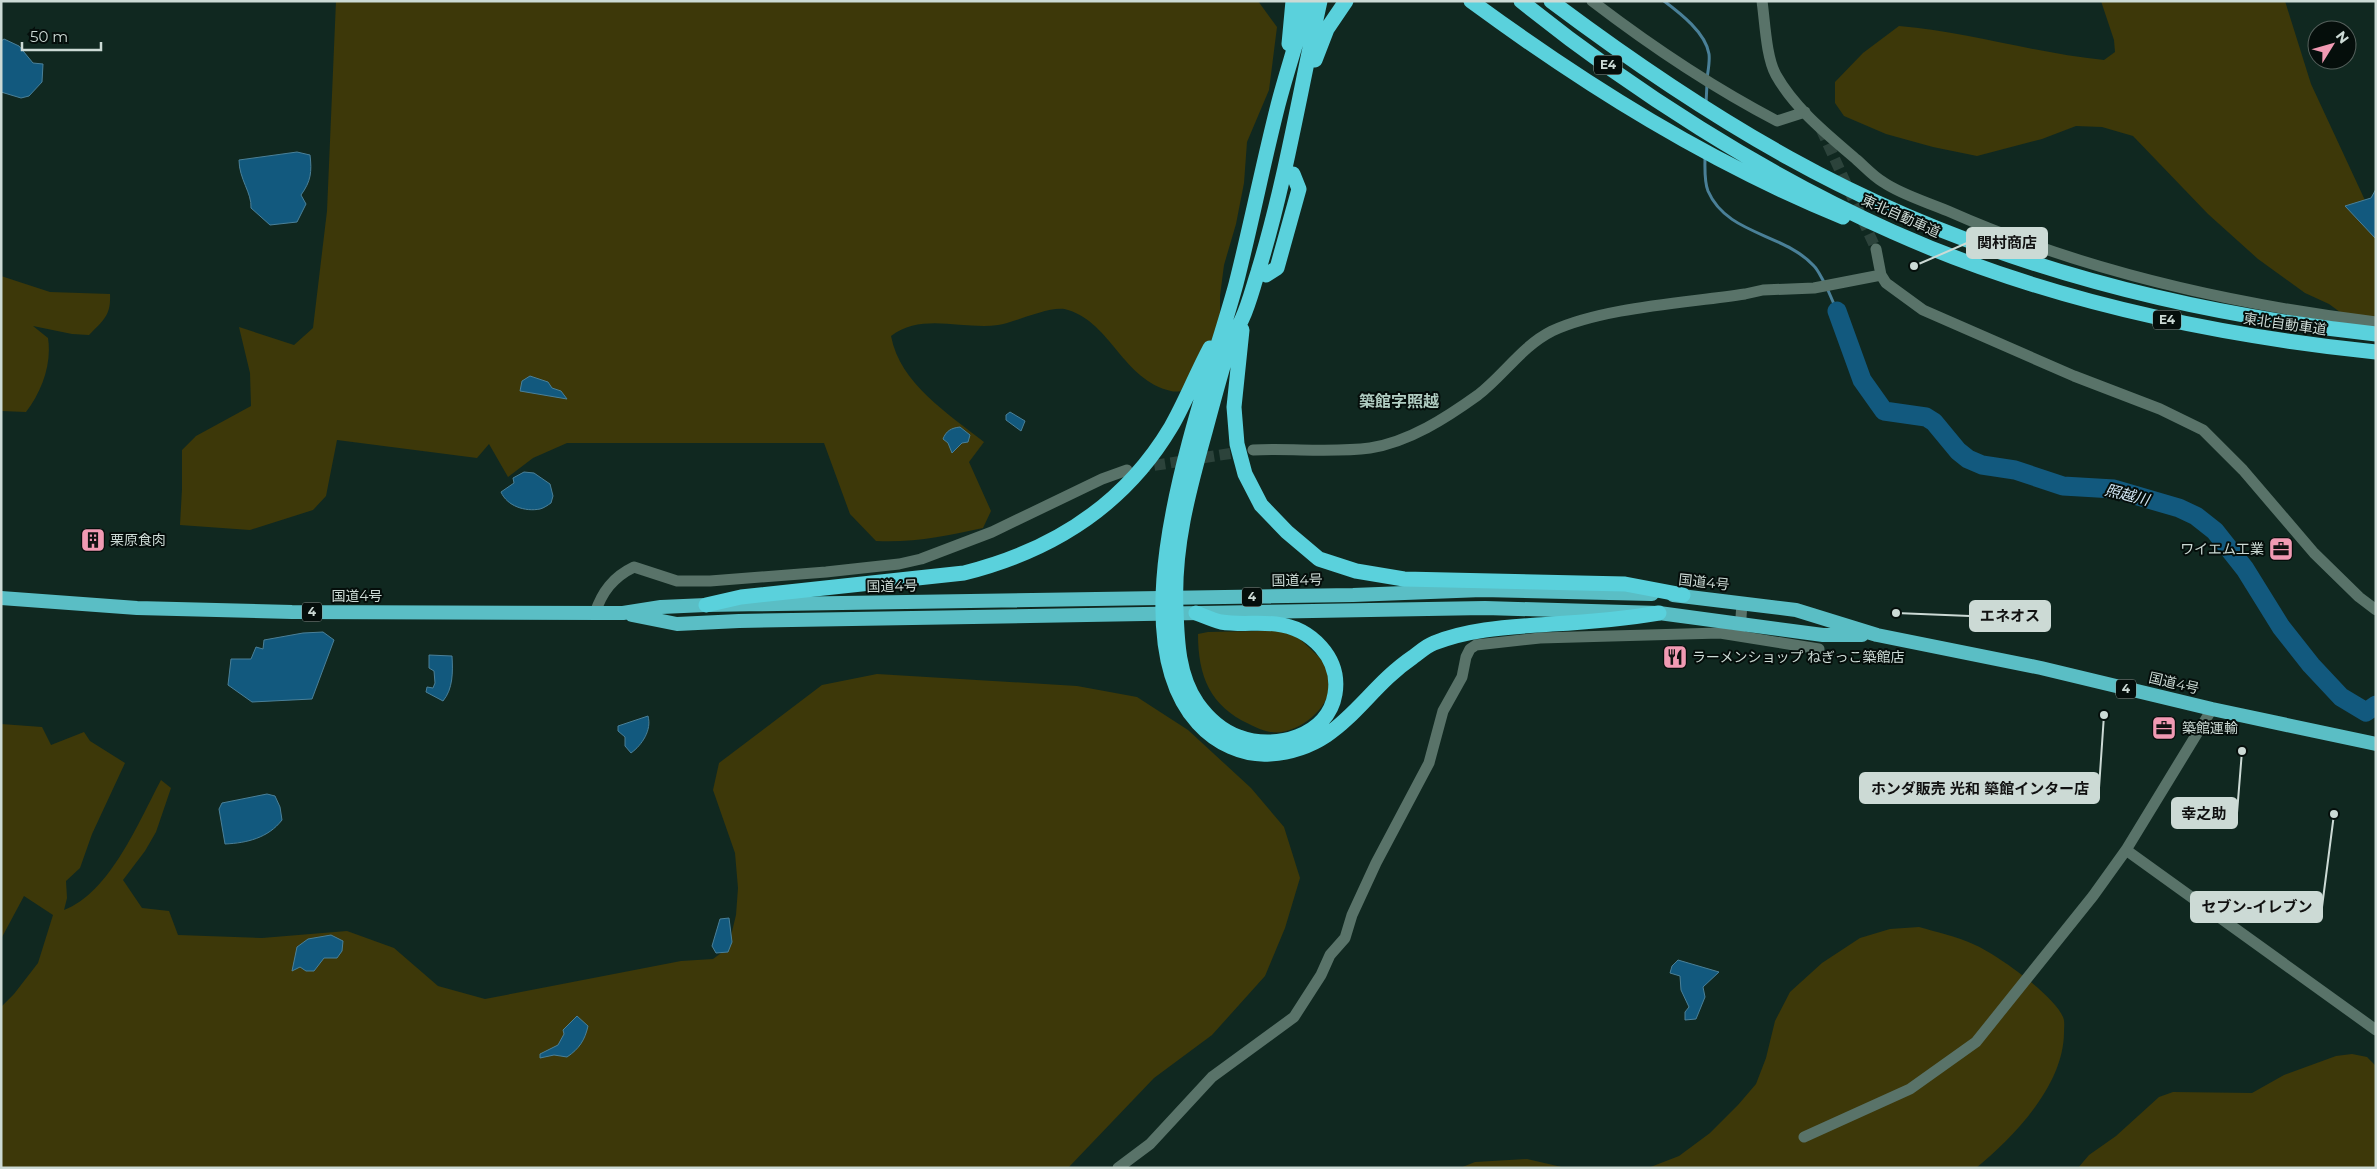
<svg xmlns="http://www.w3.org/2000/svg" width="2377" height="1169" font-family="Montserrat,'Noto Sans JP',sans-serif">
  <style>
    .green { fill: #3d3809 }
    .water { fill: #12597e; stroke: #4a8098 }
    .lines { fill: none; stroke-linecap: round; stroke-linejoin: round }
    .stream { stroke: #4a8098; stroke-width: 3 }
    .river { stroke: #12597e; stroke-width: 19 }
    .minor-tunnel { stroke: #2c433b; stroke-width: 11; stroke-dasharray: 11 5.5; stroke-linecap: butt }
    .minor { stroke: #597369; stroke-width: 11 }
    .trunk { stroke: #5abec5; stroke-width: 14 }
    .motorway { stroke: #5ad1dc; stroke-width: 15 }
    .labels { text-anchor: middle; stroke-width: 4; stroke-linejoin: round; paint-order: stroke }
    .shield { fill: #050e0b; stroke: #909d98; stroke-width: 1 }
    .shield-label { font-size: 12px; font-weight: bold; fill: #ccdad5 }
    .street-label { font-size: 14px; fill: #ccdad5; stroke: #050e0b }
    .poi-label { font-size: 14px; fill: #ccdad5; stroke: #050e0b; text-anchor: start }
    .water-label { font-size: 15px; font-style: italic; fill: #d2e6f4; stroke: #050e0b }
    .quarter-label { font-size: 16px; font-weight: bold; fill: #b0ccc1; stroke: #050e0b }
    .leader { fill: none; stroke: #ccdad5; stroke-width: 2 }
    .callout-dot { fill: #ccdad5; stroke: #050e0b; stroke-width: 2 }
    .callout { fill: #ccdad5; stroke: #ccdad5; stroke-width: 2 }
    .callout-label { font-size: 15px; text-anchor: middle; font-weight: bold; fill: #111 }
  </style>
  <rect width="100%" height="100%" fill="#102820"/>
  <path class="green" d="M336,1H1258L1277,27L1269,90L1247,142L1244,183L1236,224L1224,265L1220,296V349L1197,387C1190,389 1178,393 1171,391C1123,380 1111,323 1068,310C1052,304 1015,323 998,325C963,330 922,312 891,336C900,384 949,414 984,442L969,462L991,511L983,528C947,536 913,543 876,541L850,514L824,443H567L533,458L508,477L489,444L477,458L337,440L326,496L313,510L250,530L180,525L182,489V450L196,436L251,406L250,373L239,327L294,345L313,328L327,211Z
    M2101,1H2285L2311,84L2376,224V317L2348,318L2329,304L2305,293L2258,259L2208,214L2133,136L2102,127L2076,126L2042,139L1977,156L1933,147L1886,134L1844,116L1835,103V82L1863,53L1899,26C1969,32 2034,53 2104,60L2115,52L2114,40Z
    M1,276L50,292L110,294C111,315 104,320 89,335L72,334L33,326L48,338C52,364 42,391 26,412L1,411Z
    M1258,631C1267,631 1281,630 1289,633C1300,637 1310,649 1319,657C1348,687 1315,726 1282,732C1271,734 1258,729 1249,724C1210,706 1198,676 1198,634L1208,632Z
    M877,674L1077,686L1137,697L1188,730L1251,788L1284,827L1300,878L1285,928L1265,976L1212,1035L1154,1078L1068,1168H1V1007L14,994L38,963L53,915L24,896L1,939V724L42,727L51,745L84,732L90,741L125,763L92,834L80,868L66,881L67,898L64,910C110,893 139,821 161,780L171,788L156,832L145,851L123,880L142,908L169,911L178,935L262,938L347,931L394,948L438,986L485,999L681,961L713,959L728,948L736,915L738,888L735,853L713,790L719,763L822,685Z
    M1919,927C1936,932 1956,936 1973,944C1995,953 2054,995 2063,1017C2065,1021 2064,1028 2064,1032C2064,1085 2014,1137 1976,1168H1648L1679,1156L1710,1133L1738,1105L1756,1084L1766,1058L1775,1021L1790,992L1822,963L1860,938L1890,929Z
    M2352,1054L2367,1057L2376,1066V1168H2078L2089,1155L2116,1136L2159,1097L2173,1092L2252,1093L2284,1075L2336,1056Z
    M1527,1159L1566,1168H1460L1475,1162Z"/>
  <path class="water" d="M4,39L19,46L33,63L43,64L42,82L29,96L21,98L1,92V41Z
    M297,152L310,155C312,172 311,181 301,195L306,204L297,222L270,225L251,208C252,193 239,179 239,160Z
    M2376,189V239L2345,206L2371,198Z
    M530,376L548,382L552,388L561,391L567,399L520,391L522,381Z
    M1010,412L1025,421L1021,431L1006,420V415Z
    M960,427L970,435L968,442L962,443L952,453L948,443L943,439C946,431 951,428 960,427Z
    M524,472L534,473L550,484L553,496L551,503C548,505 544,508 540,509C525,512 507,506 501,492L514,483L513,478Z
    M323,632L334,640L312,699L252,702L228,685L231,659H251L256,647L263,649L264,640L303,633Z
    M429,655L452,656C453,672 453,689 443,701L426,692L427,687L433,688L435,683L434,671L429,668Z
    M648,716C652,730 642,745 631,753L625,746V737L618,731V726Z
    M267,794L275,796L280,807L282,820C268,838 247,843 225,844L219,809L222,803Z
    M729,918L732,942L728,952L716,953L712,946L720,919Z
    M331,935L343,941L342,951L337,958H324L314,971H306L300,967L292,971L297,947L308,939Z
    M1678,960L1719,972L1703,987L1705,997L1696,1019L1685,1020V1012L1689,1007L1681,990L1680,976L1670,973L1672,966Z
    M577,1016L588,1026C585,1040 579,1049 567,1057L554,1055L540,1058V1054L558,1045L564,1034L563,1030Z"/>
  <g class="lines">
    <path class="stream" d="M1664,1C1680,13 1706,33 1709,54C1710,62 1708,71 1707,78
      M1706,103L1707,84
      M1705,157C1705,168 1704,181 1708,191C1727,235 1784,233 1814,266C1818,270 1821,277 1824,282
      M1827,288L1837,311"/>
    <path class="river" d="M1837,311L1862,380L1884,411L1926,417L1934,422L1958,451L1968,459L1982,465L2015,470L2063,486L2114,489L2179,508L2196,516L2215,531L2245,569L2281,627L2311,665L2341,697L2366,712L2376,705"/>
    <path class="minor-tunnel" d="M1821,129L1876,249
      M1138,468L1246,451"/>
    <path class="minor" d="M1592,1C1652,47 1710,86 1777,121L1805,112
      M1762,1C1765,22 1766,57 1776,75C1795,109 1828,135 1857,160C1865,167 1873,176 1883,182C1902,195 1927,202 1948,211C2083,271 2230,304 2376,322
      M1876,249L1881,275L1886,283L1923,310L2074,376L2160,409L2203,430L2243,470L2314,553L2359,597L2376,610
      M1253,450C1291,448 1332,453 1370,448C1409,442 1446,418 1478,395C1504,375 1522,346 1552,331C1604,307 1687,303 1745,294L1763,290L1814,288L1881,275
      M595,613C602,592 613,577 634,567L677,581H710L826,572L899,564L921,559L992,532L1102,479L1127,470
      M1740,632L1742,603
      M2126,850L2376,1030
      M1804,1137L1910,1089L1976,1042L2093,896L2126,850L2212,709
      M1118,1168L1150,1144L1212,1077L1294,1017L1321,975L1330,955L1345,938L1352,915L1376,863L1429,763L1443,711L1462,677L1466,657L1470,649L1476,645L1540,638L1720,633L1819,649"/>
    <path class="trunk" d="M1673,595L1796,610L1877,635L2041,668L2212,709L2376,744
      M1,598L137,608L292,612L605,613H623L661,607L706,605L1353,595L1482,590L1652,594
      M632,615L677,624L739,621L1485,608L1659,613L1823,635H1862"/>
    <path class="motorway" d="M1307,1C1299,36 1287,70 1278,105C1263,164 1251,225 1236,284C1207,392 1112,628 1198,723C1216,743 1243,756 1270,754C1342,749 1360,693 1413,657C1420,652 1426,646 1434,643C1472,628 1512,627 1552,624C1588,622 1624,619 1659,613
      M1471,1C1587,86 1710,163 1843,217
      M1521,1C1630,89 1765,175 1893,232C2045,300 2211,335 2376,352
      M1551,1C1627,58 1706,112 1789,158C1969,258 2173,312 2376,334
      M1289,44L1293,1
      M1315,60L1327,29L1346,1
      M1266,275L1277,268L1299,189L1293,174
      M1242,330L1234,407L1237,444L1245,474L1261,505L1287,532L1319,559L1356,571L1404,579L1625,584L1683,595
      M706,605L741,597L964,573C1052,551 1124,506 1171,427C1186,401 1196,374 1210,348
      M1196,613C1204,616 1213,620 1221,622C1239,625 1258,622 1276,624C1311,628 1341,658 1335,694C1328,736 1275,751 1239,737C1222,731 1207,717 1197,703C1178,675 1177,641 1176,609C1173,547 1189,490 1205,432C1212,406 1219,379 1227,353C1231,341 1237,330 1242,319C1249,304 1253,287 1258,272C1285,184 1300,91 1320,1"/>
  </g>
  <defs>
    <symbol id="building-square" viewBox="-11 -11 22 22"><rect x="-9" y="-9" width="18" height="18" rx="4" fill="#f19ab3" stroke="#050e0b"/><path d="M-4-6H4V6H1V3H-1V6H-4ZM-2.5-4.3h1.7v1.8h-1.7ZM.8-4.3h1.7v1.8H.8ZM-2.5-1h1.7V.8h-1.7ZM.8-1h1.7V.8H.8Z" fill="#111"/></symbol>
    <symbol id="office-square" viewBox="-11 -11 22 22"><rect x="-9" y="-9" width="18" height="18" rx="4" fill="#f19ab3" stroke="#050e0b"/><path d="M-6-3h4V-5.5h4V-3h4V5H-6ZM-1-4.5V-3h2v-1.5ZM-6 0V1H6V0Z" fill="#111"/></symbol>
    <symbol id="restaurant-square" viewBox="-11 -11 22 22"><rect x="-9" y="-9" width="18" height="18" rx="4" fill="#f19ab3" stroke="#050e0b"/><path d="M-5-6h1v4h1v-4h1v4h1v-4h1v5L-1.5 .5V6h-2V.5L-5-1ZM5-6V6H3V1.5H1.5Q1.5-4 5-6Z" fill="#111"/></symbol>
  </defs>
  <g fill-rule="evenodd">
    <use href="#building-square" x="79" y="526" width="28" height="28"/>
    <use href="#office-square" x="2267" y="535" width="28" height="28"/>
    <use href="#restaurant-square" x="1661" y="643" width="28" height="28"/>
    <use href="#office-square" x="2150" y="714" width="28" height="28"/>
  </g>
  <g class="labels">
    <g class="shield">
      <rect x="1594" y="55.5" width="28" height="19" rx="4"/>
      <rect x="2153" y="310.5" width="28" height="19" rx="4"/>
      <rect x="1242" y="587.5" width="20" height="19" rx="4"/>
      <rect x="302" y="602.5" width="20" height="19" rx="4"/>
      <rect x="2116" y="679.5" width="20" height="19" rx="4"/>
    </g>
    <g class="shield-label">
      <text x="1608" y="69">E4</text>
      <text x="2167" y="324">E4</text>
      <text x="1252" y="601">4</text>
      <text x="312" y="616">4</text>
      <text x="2126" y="693">4</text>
    </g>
    <g class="street-label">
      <text transform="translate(1901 216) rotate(24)" y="5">東北自動車道</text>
      <text transform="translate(2285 324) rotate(8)" y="5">東北自動車道</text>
      <text transform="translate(1297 580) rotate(-1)" y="5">国道4号</text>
      <text transform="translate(1704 582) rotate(6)" y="5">国道4号</text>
      <text transform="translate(892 586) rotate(-1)" y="5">国道4号</text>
      <text x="357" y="601">国道4号</text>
      <text transform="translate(2174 683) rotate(13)" y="5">国道4号</text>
    </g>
    <g class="poi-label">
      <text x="110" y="545">栗原食肉</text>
      <text x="2264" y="554" text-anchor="end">ワイエム工業</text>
      <text x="1692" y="662">ラーメンショップ ねぎっこ築館店</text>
      <text x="2182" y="733">築館運輸</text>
    </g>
    <g class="water-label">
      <text transform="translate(2127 495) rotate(14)" y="5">照越川</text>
    </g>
    <g class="quarter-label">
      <text x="1399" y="407">築館字照越</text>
    </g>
  </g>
  <path class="leader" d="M1914 266L1967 243M1896 613L1970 616M2104 715L2099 788M2242 751L2237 813M2334 814L2322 907"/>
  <g class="callout-dot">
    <circle cx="1914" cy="266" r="5"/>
    <circle cx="1896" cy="613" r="5"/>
    <circle cx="2104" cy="715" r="5"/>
    <circle cx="2242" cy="751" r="5"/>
    <circle cx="2334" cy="814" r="5"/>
  </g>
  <g class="callout">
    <rect x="1967" y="228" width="80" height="30" rx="5"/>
    <rect x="1970" y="601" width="80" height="30" rx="5"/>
    <rect x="1860" y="773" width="239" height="30" rx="5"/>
    <rect x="2172" y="798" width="65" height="30" rx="5"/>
    <rect x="2191" y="892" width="131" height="30" rx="5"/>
  </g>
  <g class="callout-label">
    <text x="2007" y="248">関村商店</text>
    <text x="2010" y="621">エネオス</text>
    <text x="1980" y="794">ホンダ販売 光和 築館インター店</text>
    <text x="2204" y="819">幸之助</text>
    <text x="2257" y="912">セブン-イレブン</text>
  </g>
  <rect width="2377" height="1169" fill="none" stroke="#ccdad5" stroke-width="5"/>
  <g transform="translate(2332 45) rotate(53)"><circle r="24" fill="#050e0b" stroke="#55605c"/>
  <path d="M0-4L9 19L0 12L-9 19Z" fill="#f19ab3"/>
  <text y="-8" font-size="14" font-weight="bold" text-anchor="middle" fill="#ccdad5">N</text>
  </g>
  <path d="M22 42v8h79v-8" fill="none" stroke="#ccdad5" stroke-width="2.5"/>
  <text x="30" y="42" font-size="15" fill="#ccdad5" stroke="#050e0b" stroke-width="4" paint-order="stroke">50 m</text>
</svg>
